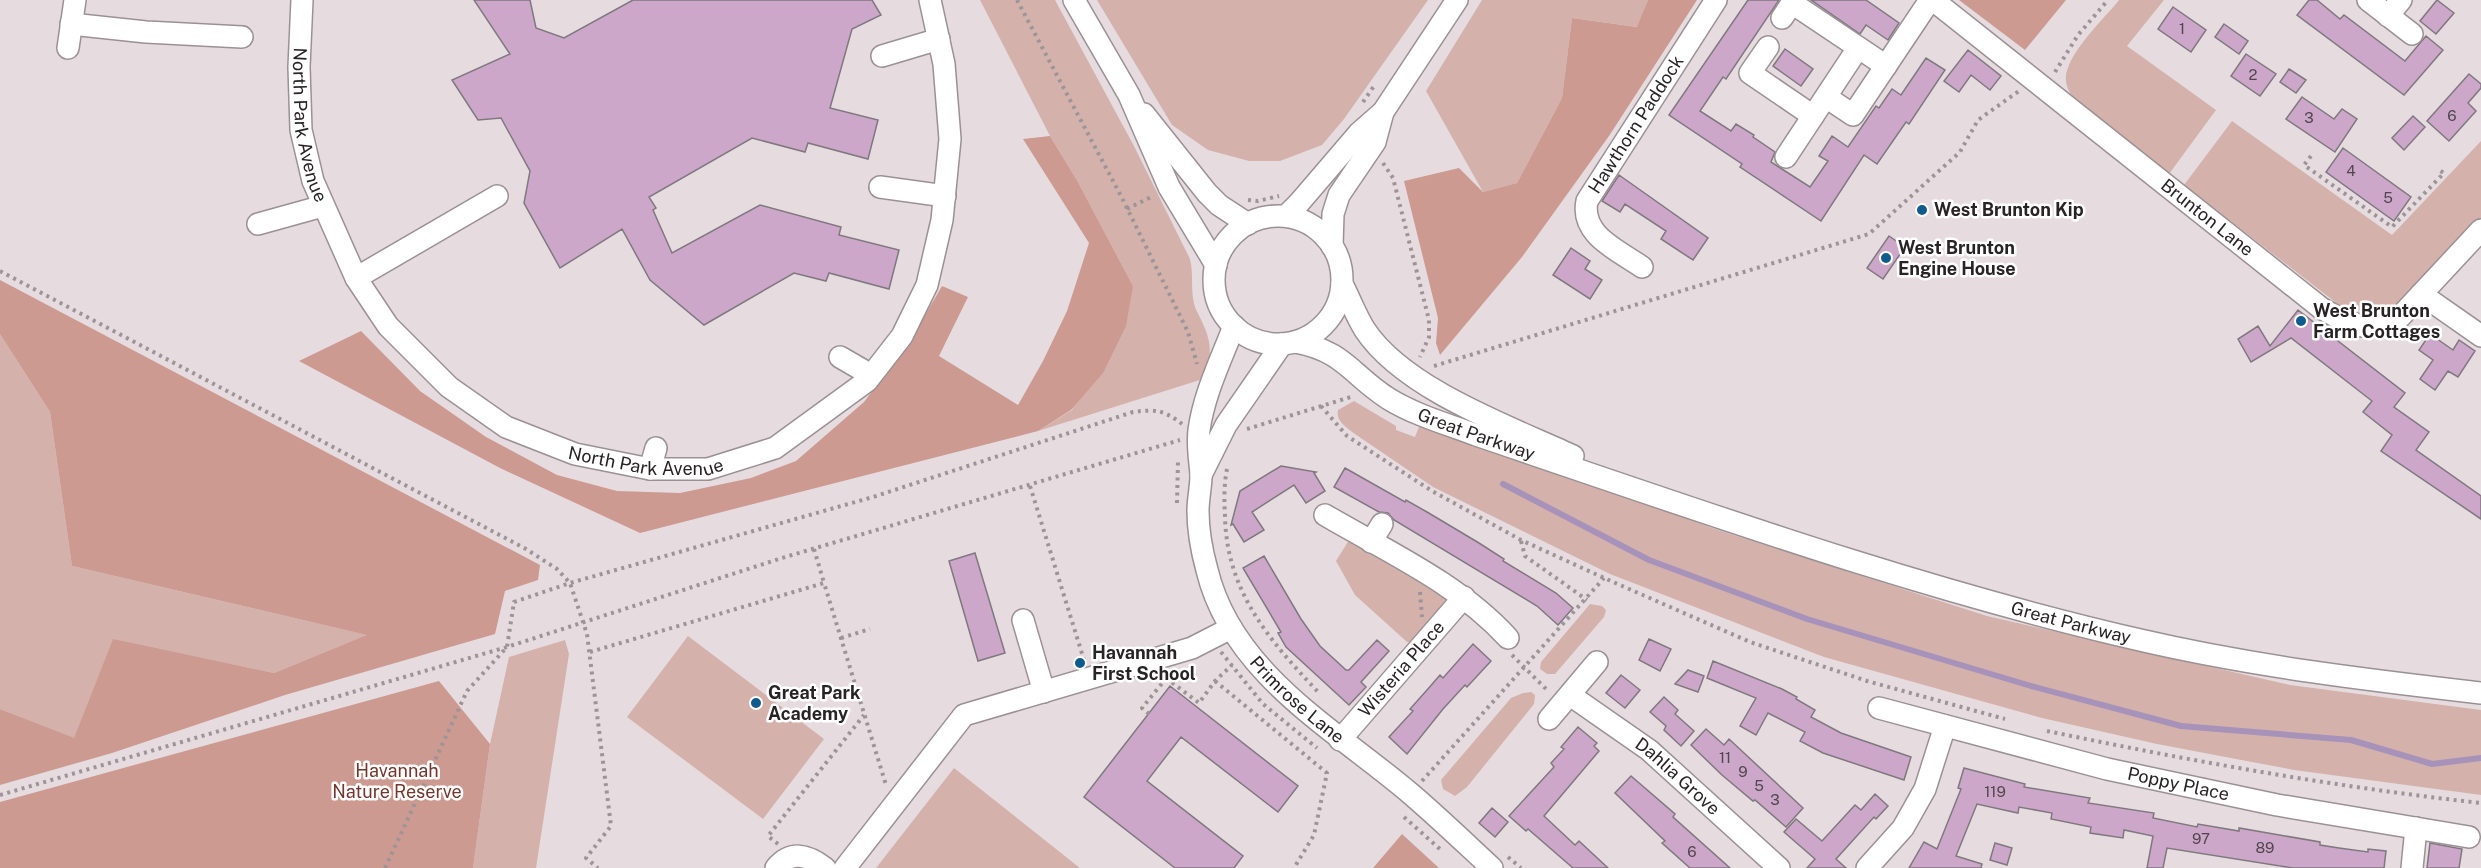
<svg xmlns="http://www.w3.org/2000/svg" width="2481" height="868" font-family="'Public Sans',sans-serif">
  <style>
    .green { fill: #d4b2ab }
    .forest { fill: #cc9a90 }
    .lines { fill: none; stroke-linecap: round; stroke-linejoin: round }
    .stream { stroke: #a792ba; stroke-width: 6 }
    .building { fill: #cca7c9; stroke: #7f787e; stroke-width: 1.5 }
    .minor-casing { stroke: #9b9195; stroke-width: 24 }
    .path { stroke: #9c9497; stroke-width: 4; stroke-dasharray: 3 4.5; stroke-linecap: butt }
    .minor { stroke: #fff; stroke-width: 21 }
    .poi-dot { fill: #105b8e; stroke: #fff; stroke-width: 2 }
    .labels { text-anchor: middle; stroke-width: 5; stroke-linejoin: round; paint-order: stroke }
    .number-label { font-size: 15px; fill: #51454e }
    .street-label { font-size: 18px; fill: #282425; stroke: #fff }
    .poi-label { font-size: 18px; font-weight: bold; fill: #282425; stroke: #fff; text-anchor: start }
    .park-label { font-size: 18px; fill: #75352a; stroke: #fff }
  </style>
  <rect width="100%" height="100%" fill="#e6dce0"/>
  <path class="green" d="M980,0H1055L1134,146L1190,259C1194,275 1190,291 1195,307C1197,313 1201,318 1203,324C1213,345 1211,359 1203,379L1038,431L1072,410L1133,286L1078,182L1050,136Z
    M1097,0H1428L1344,119L1322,145L1280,161H1249L1208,150L1172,125Z
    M1482,0H1648L1638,27L1572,18L1562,98L1517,183L1483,192L1426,91Z
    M2119,0H2164L2127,46L2216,110L2169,174L2076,102C2072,96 2067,90 2066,81C2063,57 2104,19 2119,0Z
    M2232,121L2392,235L2481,141V219C2456,247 2417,301 2381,310C2367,314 2352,309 2339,305L2184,185Z
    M0,334L50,412L72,566L368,635L274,673L113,640L74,739L0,709Z
    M1354,401L1396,426V430L1415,437L1420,424L1459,436L1715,529L1987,616L2290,685L2481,710V795L2294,770L2157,744L2042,718L1824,657L1610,574L1433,487L1352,432C1344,425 1336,421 1338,410Z
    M1349,540L1446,593V605L1413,643L1407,642L1355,595L1336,561Z
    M1590,604L1602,606L1606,610L1604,617L1555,674H1547L1540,669L1541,662Z
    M688,636L824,739L763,819L627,717Z
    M565,640L569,654L536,868H473L490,744L509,657Z
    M1531,692L1535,695L1534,704L1467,787L1455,796L1443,789L1441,780L1511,698L1523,693Z
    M954,768L1080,868H876Z"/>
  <path class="forest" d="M1648,0H1697L1609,136L1522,257L1440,355L1436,343L1438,318L1404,181L1459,168L1483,192L1517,183L1562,98L1572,18L1637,27Z
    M1959,0H2066L2025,50Z
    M1050,136L1078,182L1133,286L1126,326L1103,373L1071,410L1038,431L640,533L500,468L299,361L361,331L420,391L486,437L557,475L617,491L680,493L751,478L796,461L864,402L910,341L942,286L968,297L939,356L1018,405L1043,361L1067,311L1089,243L1023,139Z
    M0,280L540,565L538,580L505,591L495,634L285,695L112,753L0,785V709L74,738L113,639L274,673L367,635L72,566L50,412L0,334Z
    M439,681L490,744L473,868H0V802Z
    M1402,834L1439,868H1373Z"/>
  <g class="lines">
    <path class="stream" d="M1503,484L1649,560L1807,619L2031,686L2181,726L2351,740L2432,764L2481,758"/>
  </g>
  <path class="building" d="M474,0H530L536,28L564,38L633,0H872L881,15L852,29L830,108L878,120L868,159L808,143L805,152L752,138L649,197L656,208L653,210L672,253L760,205L841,227L839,235L899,250L889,289L829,273L826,281L794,273L704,325L650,280L622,229L560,268L524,203L530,171L501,118L478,120L452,80L510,54Z
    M1748,0H1779L1726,79L1723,77L1700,111L1731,131L1736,124L1754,135L1753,137L1775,152L1771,162L1810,187L1828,161L1819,156L1832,136L1848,147L1876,106L1879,108L1892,89L1901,95L1926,58L1945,70L1909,124L1906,122L1877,164L1864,155L1821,221L1740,167L1742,164L1669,115Z
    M1811,0H1866L1899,23L1888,40L1866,25L1860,34Z
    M2309,0H2317L2340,19L2344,15L2405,61L2426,36L2443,50L2404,95L2297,15Z
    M2437,0L2454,13L2436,34L2420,21Z
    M2173,7L2206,30L2191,52L2158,29Z
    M2224,24L2248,41L2239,54L2215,37Z
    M1785,49L1813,69L1801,86L1773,66Z
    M1968,50L2001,76L1990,90L1971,75L1959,92L1944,81Z
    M2246,54L2276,74L2260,96L2231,76Z
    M2289,69L2306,80L2296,93L2280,82Z
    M2469,74L2481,84V88L2468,103L2476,111L2449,141L2427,121Z
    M2302,97L2334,119L2342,109L2357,119L2335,152L2286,119Z
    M2413,116L2425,127L2404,150L2392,138Z
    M2343,148L2411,197L2394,221L2326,172Z
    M1619,175L1708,238L1693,260L1661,239L1666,231L1625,204L1620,212L1602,201Z
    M1889,236L1905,247L1883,279L1867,268Z
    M1571,248L1590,261L1585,269L1602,280L1590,299L1553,275Z
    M2298,310L2405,393L2394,407L2429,432L2416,450L2481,496V519L2381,451L2392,435L2363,412L2372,401L2291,338L2251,362L2238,339L2258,326L2270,346Z
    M2430,334L2453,350L2459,340L2475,351L2458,377L2448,371L2435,390L2420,379L2433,360L2419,350Z
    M1281,466L1316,472L1314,473L1325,491L1306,503L1294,485L1252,512L1264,530L1244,542L1233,524L1231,525L1240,491Z
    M1345,468L1405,502L1406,500L1427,512L1479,543L1504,559L1503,561L1556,593L1573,608L1558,625L1537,606L1394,520L1388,513L1379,512L1334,487Z
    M975,553L1005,653L978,661L949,561Z
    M1264,556L1301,619L1320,646L1346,670H1349L1377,640L1389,651L1361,682L1366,687L1349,705L1286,647L1278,633L1281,632L1243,568Z
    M1649,639L1671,649L1660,671L1639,660Z
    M1473,644L1491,661L1467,687L1465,685L1443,709L1407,754L1389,737L1413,711L1410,709L1427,690L1440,675L1443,678Z
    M1713,661L1782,689L1797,697L1796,699L1815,710L1811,717L1841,733L1911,757L1904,780L1823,753L1800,741L1805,732L1768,713L1756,735L1740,726L1756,698L1707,678Z
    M1688,670L1704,676L1698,692L1675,684Z
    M1621,675L1640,690L1625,708L1606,693Z
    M1170,686L1298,786L1278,812L1181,737L1147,781L1243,856L1234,868H1175L1084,797Z
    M1664,697L1678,710L1675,714L1694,731L1681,746L1664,730L1666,726L1650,712Z
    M1578,727L1597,743L1594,746L1599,751L1544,816L1575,845L1579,841L1608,868H1573L1528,829L1526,831L1509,816L1554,767L1551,763L1564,749L1561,747Z
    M1706,729L1724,745L1729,739L1803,808L1786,827L1755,800L1753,801L1722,775L1691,745Z
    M1964,768L2025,784L2024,787L2090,798L2088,803L2154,813L2153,818L2197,827L2198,824L2239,831V828L2320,842V845L2339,848L2368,852V849L2386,851L2384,868H2293L2167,848L2163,868H2147L2153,836L2124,830L2123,838L2090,833L2091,827L2051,819L2052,813L2019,807L2018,813L1977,804L1956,856L1982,864L1981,868H1909L1924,842L1937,849L1961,789L1958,788Z
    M1631,776L1675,814L1673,817L1730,868H1690L1662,843L1665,841L1615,793Z
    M1875,794L1888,806L1876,819L1874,817L1836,859L1846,868H1807L1815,859L1784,832L1796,819L1822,841L1855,805L1861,810Z
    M1492,808L1508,822L1495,837L1479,823Z
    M1995,843L2012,848L2007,865L1990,860Z
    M2430,843L2462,849L2459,868H2427Z"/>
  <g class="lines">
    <defs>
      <g id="minor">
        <path id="s1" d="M302,0L299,67L301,130L313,181L356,278L388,326L449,387L506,427L575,454L650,469H708L775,448L867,381L902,336L927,285L942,220L950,139L944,64L930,0"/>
        <path d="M1074,0L1129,95L1169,187L1216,265"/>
        <path id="s2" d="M1933,0L2321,308L2342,320L2362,326H2380L2399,318L2481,230"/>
        <path d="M2368,0L2412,34"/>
        <path d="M2388,16L2401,0"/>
        <path d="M1782,18L1792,3L1886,66"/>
        <path d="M71,24L146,32L242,37"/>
        <path d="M1768,47L1750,73L1813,116"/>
        <path d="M68,48L75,0"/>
        <path d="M882,56L939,39"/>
        <path d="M1826,97L1853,115L1930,0"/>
        <path d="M1144,114L1207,193L1219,205L1248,224"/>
        <path d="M1786,157L1858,48"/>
        <path d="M880,187L945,196"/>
        <path d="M1286,216L1299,203L1359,133L1383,112L1457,0"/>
        <circle cx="1278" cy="280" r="64"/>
        <path d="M258,224L323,206"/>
        <path d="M1332,246L1333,214L1339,195L1375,142L1383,112"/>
        <path id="s3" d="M1642,267C1618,250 1580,235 1587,201L1716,0"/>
        <path d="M356,278L497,196"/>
        <path d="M1342,284C1350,299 1356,316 1365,330C1404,389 1510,427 1573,456"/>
        <path d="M2421,294L2481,336"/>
        <path id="s4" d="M1234,326C1221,360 1204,394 1199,430C1197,446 1200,460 1201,475C1201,487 1198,499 1198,511C1198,530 1202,552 1207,570C1232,674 1336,730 1411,794C1439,818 1465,843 1492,868"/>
        <path id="s5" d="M1295,342C1345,351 1351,375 1389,399C1415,415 1447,424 1476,435C1695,509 1914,588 2140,640C2252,666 2367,680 2481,693"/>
        <path d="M840,357L871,375"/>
        <path d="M650,469L656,448"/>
        <path d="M1201,475L1226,425L1282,344"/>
        <path d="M1325,515C1388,552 1459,584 1508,638"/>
        <path d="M1371,542L1382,524"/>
        <path d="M1023,620L1044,692"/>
        <path id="s6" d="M1570,695L1649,750L1779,868"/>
        <path id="s7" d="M1879,708L2107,769L2277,805L2469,837"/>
        <path d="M1549,719L1597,662"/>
        <path id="s8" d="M1340,740L1464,597"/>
        <path d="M776,868C791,850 808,855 825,868"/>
        <path d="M845,868L964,715L1192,648L1231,628"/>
        <path d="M1867,868L1903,828L1925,789L1945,726"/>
        <path d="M2412,868L2416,828"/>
      </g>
    </defs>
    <use href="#minor" class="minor-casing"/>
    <path class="path" d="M1017,0L1122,198L1188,332L1197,364
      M2055,72L2078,35L2108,0
      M1363,102L1374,86
      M2311,156L2304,165L2392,227L2444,173L2439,170
      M1383,163L1393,178L1429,320V337L1420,357
      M1248,200L1258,201L1279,196
      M1127,209L1153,196
      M0,271L526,549L557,569L570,583L587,634L611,826L586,858L598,868
      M1434,366L1869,234L1960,152L1978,120L2019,91
      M1321,406L1347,436L1432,491L1521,540L1604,578L1750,642L1867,681L2005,719
      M1247,429L1354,396
      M1227,469C1224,484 1224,500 1225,515C1226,591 1269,640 1319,693
      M1030,486L1084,660
      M1177,503L1178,459
      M1521,541L1525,556L1587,600
      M814,549L824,583
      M1420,592L1422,617
      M841,638L870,629
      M590,652L824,583L886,785
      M1221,652L1263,704L1317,748
      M1512,655L1549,692
      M1166,678L1199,703L1215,681L1232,665
      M1215,681L1327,773L1314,835L1294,868
      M1149,714L1142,708L1168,676
      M2047,731C2191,761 2335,787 2481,803
      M1422,781L1604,578
      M0,795L507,647L782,558L1180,440
      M1404,817L1441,850
      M778,844L768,836L864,715
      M1508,857L1521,868
      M385,868L467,691L507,647L514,602L570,583L873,497L1133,412C1156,409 1164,410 1182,424"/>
    <use href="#minor" class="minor"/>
  </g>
  <g class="poi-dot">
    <circle cx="1922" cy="210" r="6"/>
    <circle cx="1886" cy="258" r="6"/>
    <circle cx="2301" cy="321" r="6"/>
    <circle cx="1080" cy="663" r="6"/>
    <circle cx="756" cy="703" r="6"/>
  </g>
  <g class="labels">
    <g class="number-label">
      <text x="2182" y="34">1</text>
      <text x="2253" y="80">2</text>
      <text x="2452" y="121">6</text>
      <text x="2309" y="123">3</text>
      <text x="2351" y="176">4</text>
      <text x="2388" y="203">5</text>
      <text x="1725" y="763">11</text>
      <text x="1743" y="777">9</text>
      <text x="1759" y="791">5</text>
      <text x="1995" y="797">119</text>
      <text x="1775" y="805">3</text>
      <text x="2201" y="844">97</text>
      <text x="2265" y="853">89</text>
      <text x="1692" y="857">6</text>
    </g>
    <g class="street-label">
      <text dy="6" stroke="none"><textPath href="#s3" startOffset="183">Hawthorn Paddock</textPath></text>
      <text dy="6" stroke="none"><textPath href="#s1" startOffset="126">North Park Avenue</textPath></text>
      <text dy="6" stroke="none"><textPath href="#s2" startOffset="350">Brunton Lane</textPath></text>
      <text dy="6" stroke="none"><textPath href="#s5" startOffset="206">Great Parkway</textPath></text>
      <text dy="6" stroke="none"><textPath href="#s1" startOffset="648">North Park Avenue</textPath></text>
      <text dy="6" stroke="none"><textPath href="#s5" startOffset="830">Great Parkway</textPath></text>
      <text dy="6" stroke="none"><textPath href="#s8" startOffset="94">Wisteria Place</textPath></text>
      <text dy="6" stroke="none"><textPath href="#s4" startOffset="412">Primrose Lane</textPath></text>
      <text dy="6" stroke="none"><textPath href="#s6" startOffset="135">Dahlia Grove</textPath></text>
      <text dy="6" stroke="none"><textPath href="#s7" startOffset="309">Poppy Place</textPath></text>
    </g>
    <g class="poi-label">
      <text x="1934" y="216">West Brunton Kip</text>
      <text x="1898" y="254">West Brunton<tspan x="1898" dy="21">Engine House</tspan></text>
      <text x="2313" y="317">West Brunton<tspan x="2313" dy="21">Farm Cottages</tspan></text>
      <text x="1092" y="659">Havannah<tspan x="1092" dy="21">First School</tspan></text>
      <text x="768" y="699">Great Park<tspan x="768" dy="21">Academy</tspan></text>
    </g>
    <g class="park-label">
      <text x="397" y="777">Havannah<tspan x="397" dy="21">Nature Reserve</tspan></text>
    </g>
  </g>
</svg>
